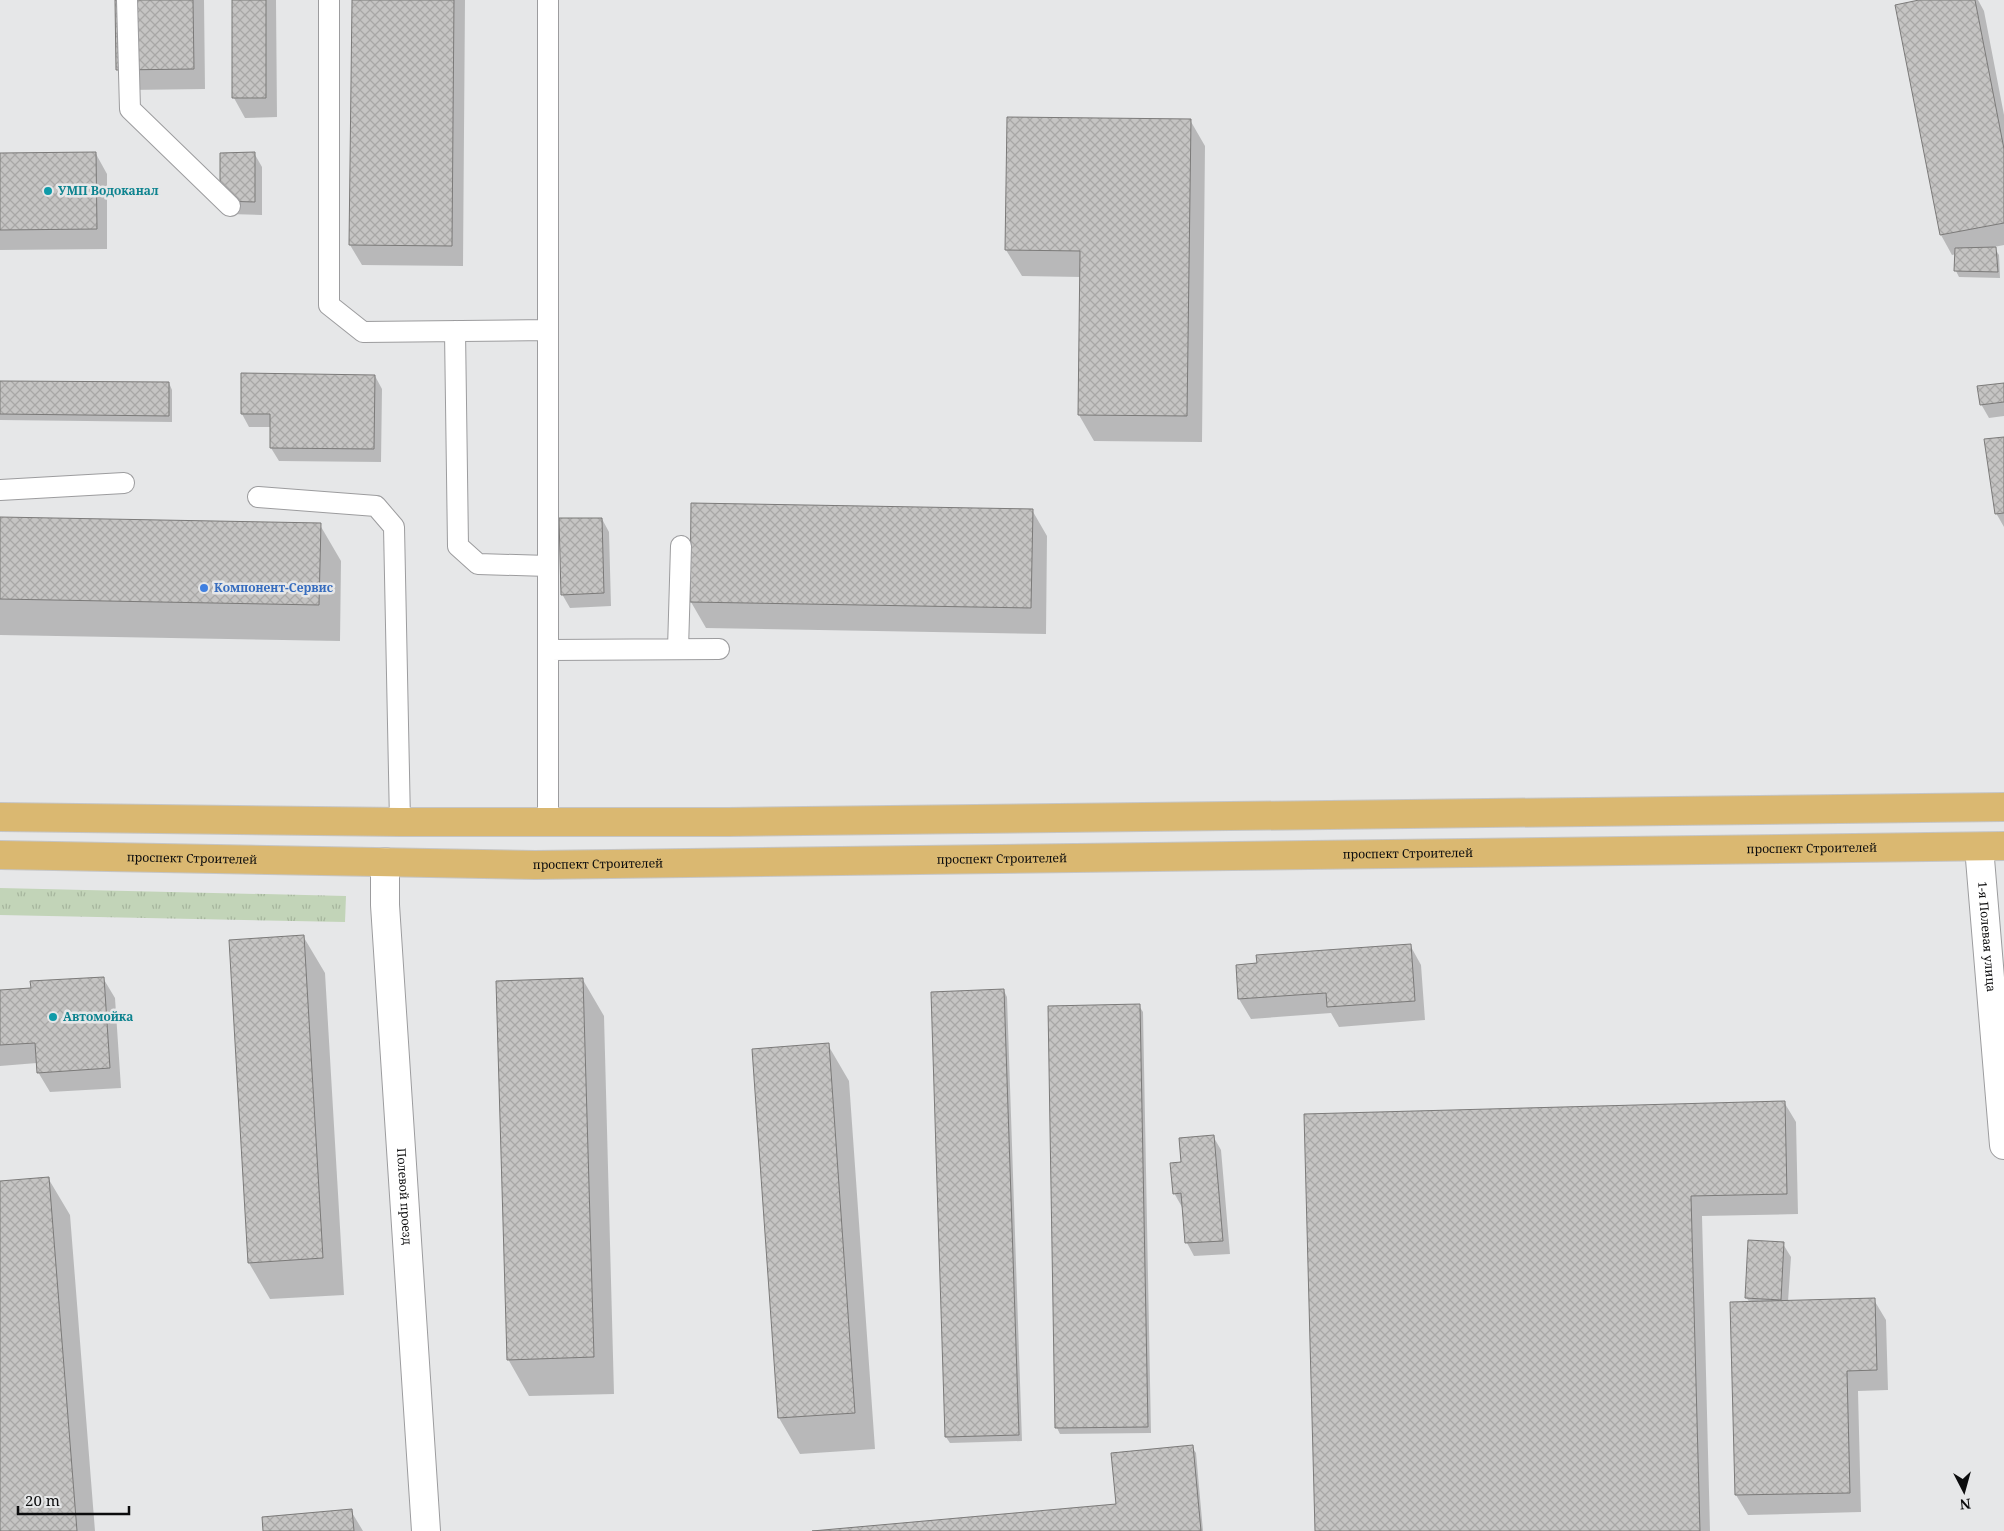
<svg xmlns="http://www.w3.org/2000/svg" width="2004" height="1531" font-family="'Noto Serif',serif">
  <style>
    .grass { fill: url(#grass-tufts) }
    .shadow { fill: #0003 }
    .building { fill: url(#building-cross-hatch); stroke: #7b7a79 }
    .lines { fill: none; stroke-linecap: round; stroke-linejoin: round }
    .lane-casing { stroke: #9c9c9e; stroke-width: 22 }
    .street-casing { stroke: #9c9c9e; stroke-width: 30 }
    .primary-casing { stroke: #c5c5c5; stroke-width: 30 }
    .lane { stroke: #fff; stroke-width: 20 }
    .street { stroke: #fff; stroke-width: 28 }
    .primary { stroke: #dab871; stroke-width: 28 }
    .culture-dot { fill: #0f9aa8; stroke: #e6e7e8; stroke-width: 2 }
    .shop-dot { fill: #3f7fe0; stroke: #e6e7e8; stroke-width: 2 }
    .labels { text-anchor: middle; stroke-width: 5; stroke-linejoin: round; paint-order: stroke }
    .culture-label { font-size: 12px; font-weight: bold; fill: #0d838f; stroke: #e6e7e8; text-anchor: start }
    .shop-label { font-size: 12px; font-weight: bold; fill: #366cbe; stroke: #e6e7e8; text-anchor: start }
    .street-label { font-size: 12px; fill: #0c0c0d; stroke: #e6e7e8 }
  </style>
  <defs>
    <pattern id="grass-tufts" width="24" height="20" patternUnits="userSpaceOnUse" patternTransform="scale(1.25)"><rect width="24" height="20" fill="#c2d4b8"/><path d="M3 7l-1-3M5 7V3M7 7l1-3M15 17l-1-3M17 17v-4M19 17l1-3" fill="none" stroke="#a6b59d"/></pattern>
    <pattern id="building-cross-hatch" width="8" height="8" patternUnits="userSpaceOnUse" patternTransform="scale(1.25)"><rect width="8" height="8" fill="#c5c4c3"/><path d="M0 0l8 8M0 8l8-8" fill="none" stroke="#a8a7a6"/></pattern>
  </defs>
  <rect width="100%" height="100%" fill="#e6e7e8"/>
  <path class="grass" d="M0,888L346,896L345,922L0,915Z"/>
  <path class="shadow" d="M117,0H204L205,89L129,90L118,70Z
    M233,0H276L277,117L245,118L234,98Z
    M353,0H465L463,266L362,265L350,245Z
    M1926,0H1978L1984,11L2004,115V245L1994,247L1999,255L2000,278L1959,277L1956,271V254L1952,255L1941,235L1896,6Z
    M1008,118L1190,120L1205,146L1202,442L1094,441L1079,415L1081,277L1022,276L1006,250Z
    M254,153L262,167V215L229,214Z
    M0,154H96L107,174V249L0,250Z
    M375,376L382,389L381,462L279,461L271,448V427H249L242,414Z
    M0,382L169,383L172,390V422L0,420Z
    M2004,384V416L1989,418L1981,404Z
    M2004,438V527L1996,513Z
    M1032,510L1047,536L1046,634L706,628L691,602Z
    M0,518L320,525L341,561L340,641L0,635Z
    M602,519L609,532L611,606L570,608L562,594Z
    M303,936L325,973L344,1295L270,1299L249,1263Z
    M1410,945L1421,965L1425,1020L1339,1027L1331,1013L1251,1019L1239,999Z
    M103,978L115,998L121,1088L50,1092L38,1072L37,1063L0,1066V991L32,989Z
    M583,980L604,1016L614,1394L529,1396L508,1359Z
    M1004,991L1007,997L1022,1441L950,1443L946,1437Z
    M1139,1006L1143,1012L1151,1433L1060,1434L1057,1428L1049,1007Z
    M828,1045L849,1081L875,1449L800,1454L779,1418Z
    M1784,1102L1796,1122L1798,1214L1702,1216L1710,1531H1316Z
    M1213,1136L1221,1150L1230,1254L1194,1256L1187,1243L1184,1207H1182L1174,1193Z
    M48,1178L70,1215L95,1531H0V1182Z
    M1783,1244L1791,1257L1788,1302L1874,1300L1886,1320L1888,1390L1858,1391L1861,1512L1748,1515L1736,1495L1732,1304L1750,1303L1746,1297Z
    M1192,1447L1196,1453L1203,1531H827L1117,1505Z
    M351,1511L363,1531H265Z"/>
  <path class="building" d="M115,0H193L194,69L116,70Z
    M232,0H266V98H232Z
    M352,0H454L452,246L349,245Z
    M1919,0H1975L2004,149V223L1940,235L1895,5Z
    M1007,117L1191,119L1187,416L1078,415L1080,251L1005,250Z
    M96,152L97,229L0,230V153Z
    M255,152V202L220,201V153Z
    M1996,247L1998,272L1954,271L1955,248Z
    M241,373L375,375L374,449L270,448V414H241Z
    M0,381L169,382V416L0,414Z
    M2004,383V402L1980,405L1977,386Z
    M2004,437V513L1995,514L1984,439Z
    M691,503L1033,509L1031,608L690,602Z
    M0,517L321,523L319,605L0,599Z
    M559,518H602L604,593L561,595Z
    M304,935L323,1258L248,1263L229,940Z
    M1411,944L1415,1001L1327,1007L1326,993L1238,999L1236,965L1257,963L1256,955Z
    M104,977L110,1068L37,1073L35,1043L0,1045V990L31,988L30,981Z
    M583,978L594,1357L507,1360L496,981Z
    M1004,989L1019,1435L945,1437L931,992Z
    M1140,1004L1148,1427L1055,1428L1048,1006Z
    M829,1043L855,1413L778,1418L752,1049Z
    M1785,1101L1787,1194L1691,1196L1700,1531H1315L1304,1114Z
    M1214,1135L1223,1241L1185,1243L1181,1193L1173,1194L1170,1163L1181,1162L1179,1138Z
    M49,1177L77,1531H0V1181Z
    M1748,1240L1784,1242L1781,1300L1745,1298Z
    M1875,1298L1877,1370L1847,1371L1850,1493L1735,1495L1730,1302Z
    M1193,1445L1201,1531H812L1116,1504L1111,1453Z
    M352,1509L354,1531H263L262,1517Z"/>
  <g class="lines">
    <defs>
      <path id="lane" d="M127,0L130,109L230,206
        M329,0V305L363,332L548,330
        M455,331L458,546L478,564L548,566
        M0,490L124,483
        M258,497L376,506L394,527L400,822
        M678,649L681,546
        M548,650L719,649
        M548,823V0"/>
      <g id="street">
        <path id="s1" d="M1979,847L2004,1145"/>
        <path id="s2" d="M385,862V905L426,1531"/>
      </g>
      <g id="primary">
        <path d="M0,817L400,822H728L2004,807"/>
        <path id="s3" d="M0,855L535,865L2004,846"/>
      </g>
    </defs>
    <use href="#lane" class="lane-casing"/>
    <use href="#street" class="street-casing"/>
    <use href="#primary" class="primary-casing"/>
    <use href="#lane" class="lane"/>
    <use href="#street" class="street"/>
    <use href="#primary" class="primary"/>
  </g>
  <g class="culture-dot">
    <circle cx="48" cy="191" r="5"/>
    <circle cx="53" cy="1017" r="5"/>
  </g>
  <circle class="shop-dot" cx="204" cy="588" r="5"/>
  <g class="labels">
    <g class="culture-label">
      <text x="58" y="195">УМП Водоканал</text>
      <text x="63" y="1021">Автомойка</text>
    </g>
    <g class="shop-label">
      <text x="214" y="592">Компонент-Сервис</text>
    </g>
    <g class="street-label">
      <text dy="4" stroke="none"><textPath href="#s3" startOffset="1812">проспект Строителей</textPath></text>
      <text dy="4" stroke="none"><textPath href="#s3" startOffset="1408">проспект Строителей</textPath></text>
      <text dy="4" stroke="none"><textPath href="#s3" startOffset="192">проспект Строителей</textPath></text>
      <text dy="4" stroke="none"><textPath href="#s3" startOffset="1002">проспект Строителей</textPath></text>
      <text dy="4" stroke="none"><textPath href="#s3" startOffset="598">проспект Строителей</textPath></text>
      <text dy="4" stroke="none"><textPath href="#s1" startOffset="90">1-я Полевая улица</textPath></text>
      <text dy="4" stroke="none"><textPath href="#s2" startOffset="335">Полевой проезд</textPath></text>
    </g>
  </g>
  <g transform="translate(1964 1491) rotate(174)" stroke="#e6e7e8" stroke-width="4" paint-order="stroke">
  <path d="M0-4L9 19L0 12L-9 19Z" fill="#0c0c0d"/>
  <text y="-8" font-size="14" font-weight="bold" text-anchor="middle" fill="#0c0c0d">N</text>
  </g>
  <path d="M18 1506v8h111v-8" fill="none" stroke="#0c0c0d" stroke-width="2.5"/>
  <text x="25" y="1506" font-size="15" fill="#0c0c0d" stroke="#e6e7e8" stroke-width="4" paint-order="stroke">20 m</text>
</svg>
